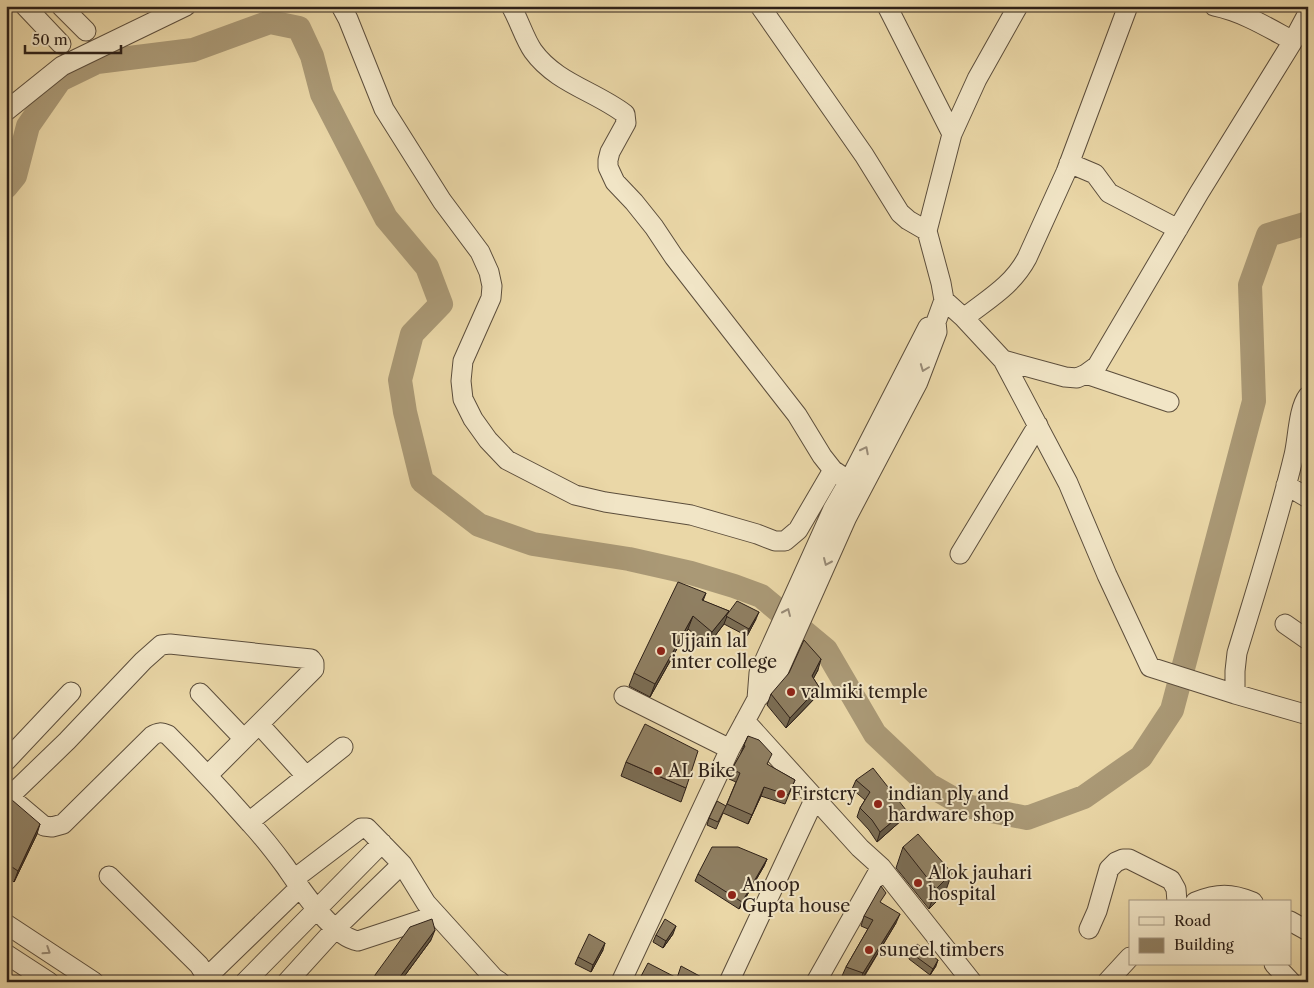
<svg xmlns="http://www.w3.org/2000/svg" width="1314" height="988" font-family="'Libre Caslon Text',serif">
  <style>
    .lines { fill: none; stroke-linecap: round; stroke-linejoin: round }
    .river { stroke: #aa9976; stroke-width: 24 }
    .minor-casing { stroke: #5c4e3c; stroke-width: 21 }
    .minor { stroke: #f1e5c6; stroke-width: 19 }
    .wall { fill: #7b6d54; stroke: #2d2018 }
    .shaded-wall { fill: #645945; stroke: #2d2018 }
    .building { fill: #8f7f62; stroke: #2d2018 }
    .oneway { stroke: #998c78 }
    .poi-dot { fill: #8f2418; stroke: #f1e5c6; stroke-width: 2 }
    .labels { text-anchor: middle; stroke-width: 4; stroke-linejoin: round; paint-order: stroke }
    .poi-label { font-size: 18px; fill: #2d2018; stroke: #f1e5c6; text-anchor: start }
  </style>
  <rect width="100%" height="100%" fill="#ead7a7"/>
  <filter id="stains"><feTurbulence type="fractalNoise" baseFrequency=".004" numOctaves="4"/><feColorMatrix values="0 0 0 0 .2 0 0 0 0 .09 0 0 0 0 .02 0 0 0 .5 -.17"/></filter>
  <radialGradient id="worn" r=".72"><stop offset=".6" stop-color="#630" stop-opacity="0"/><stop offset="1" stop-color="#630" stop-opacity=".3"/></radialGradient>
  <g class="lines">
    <path class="river" d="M6,187L15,176L28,126L60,80L97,62L193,50L270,22L299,28L312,56L322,94L386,218L427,267L441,304L412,334L400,380L405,412L422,481L479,525L533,544L629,559L691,573L734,586L761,596L826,650L875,734L929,785L966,806L1027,818L1084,797L1141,757L1172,710L1254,401L1250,285L1268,235L1308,223"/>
    <defs>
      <path id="minor" d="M25,6L61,44
        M61,6L86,31
        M341,6L348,19L384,109L442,201L480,252L489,272L492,286L491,298L463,361L461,381L463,399L473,419L488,440L507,460L575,495L605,502L691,515L757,534L775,541H785L798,530L833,470
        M511,6C519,20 525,40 533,51C556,83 595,91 625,114L626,123L610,152L608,160V167L615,182L634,202L654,227L674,257L797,415L822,456L833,470L849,481
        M760,6L864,155L900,213L908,220L927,231
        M887,6L952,134
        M1214,6C1243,12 1267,27 1293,41
        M6,111L62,66L186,6
        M1069,163L1095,174L1109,193L1178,229
        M944,300L964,318L1003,360L1065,377L1077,378L1086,374L1097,366L1199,193L1293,41L1308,13
        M964,318C988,299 1012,286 1027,258L1066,172L1128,6
        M1003,360L1068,483L1107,575L1150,667L1235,694
        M1086,374L1169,402
        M1308,396C1298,409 1298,439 1294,455C1278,522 1257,587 1237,653L1235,671V694L1308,715
        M1286,485L1308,498
        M960,554L1038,425
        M1285,624L1308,640
        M200,693L244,739
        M624,696L730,749
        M757,699L759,673L833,509L849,481L928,327
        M745,721L860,848L881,867L972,982
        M259,724L306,776
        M6,761L71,692
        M6,794L44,826L52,827L63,824L152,736C158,732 161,732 168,735C197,764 224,793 251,824C263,837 274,851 285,866C299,886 332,937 358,941L437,915
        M9,797L67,741L143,661L161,645L170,644L311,659L314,663V669L208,775
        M249,822L343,747
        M109,876L199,965L204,973V982
        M294,879L361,828H367L402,864L426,903L494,978L500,982
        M1195,902C1218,893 1231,893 1253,902
        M1290,921L1308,931
        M6,924L94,982
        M1089,929L1097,911L1109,869L1116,862L1123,859H1129L1171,880L1176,889L1177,902
        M6,954L49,982
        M1274,964L1291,982
        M204,980L299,888
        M245,982L382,843
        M287,982L336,928L402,864
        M621,982L730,749L757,699L775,679L847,517L918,382L937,332L936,322L944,300L941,283L927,231L952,134L977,79L1018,6
        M729,982L815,798
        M816,982L881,867
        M1107,982L1130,957"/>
    </defs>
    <use href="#minor" class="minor-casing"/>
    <use href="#minor" class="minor"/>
  </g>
  <path class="wall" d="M706,593L703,601L729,611L726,616L756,619L747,636L724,624L708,645L688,629L650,697L629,686L634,673Z
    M818,670L813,678L819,687L815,698L786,728L767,705L771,694Z
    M748,736L768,765L795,780L785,804L761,796L748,824L723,813L716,829L707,825L709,818L726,806L736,782L729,779L732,769L740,755L744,745Z
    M626,762L686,788L681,802L621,776Z
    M856,780L906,810L903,819L877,842L869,830L857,817L860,808L865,800L852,789Z
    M6,809L37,834L14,882L6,876Z
    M903,847L945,893L929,909L896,868Z
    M767,859L764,866L739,909L695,881L698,874Z
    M882,903L896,923L861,982H856L842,976L846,967L868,929L861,926L864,916Z
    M673,934L663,948L653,942L656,935Z
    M431,940L400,982H372L375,975Z
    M603,950L591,972L575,964L578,957Z
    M911,953L936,966L930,975L909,959Z
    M640,978H677L706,982H639Z"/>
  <path class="shaded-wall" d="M729,611L724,624L708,645L712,632Z
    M759,612L756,619L747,636L749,629Z
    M693,616L688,629L650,697L655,684Z
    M821,659L818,670L809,687L812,676Z
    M819,687L815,698L786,728L790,718Z
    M764,787L761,796L748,824L752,815Z
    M906,810L903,819L877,842L880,832Z
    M40,824L37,834L14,882L18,871Z
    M767,859L764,866L739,909L742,902Z
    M952,873L945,893L929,909L936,889Z
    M900,914L896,923L860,982L863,973Z
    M676,926L673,934L663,948L666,941Z
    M435,930L431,940L400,982H396Z
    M605,943L603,950L591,972L593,965Z
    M938,960L936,966L930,975L933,969Z"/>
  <path class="building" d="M678,582L706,593L702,600L729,611L712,632L693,616L655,684L634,673Z
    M737,601L759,612L749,629L726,616Z
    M804,640L821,659L812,676L819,687L790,718L771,694L789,673Z
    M645,724L698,751L686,788L626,762Z
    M748,736L759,740L772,754L767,764L795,780L788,795L764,787L752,815L727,804L740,773L732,769L745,746L744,745Z
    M873,768L906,810L880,832L872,820L860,808L870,792L856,780Z
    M12,800L40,824L18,871L6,863V809Z
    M717,801L726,806L718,822L709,818Z
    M918,834L952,873L936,889L903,847Z
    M712,847H738L767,859L742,902L698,874Z
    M881,886L886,893L880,902L900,914L863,973L846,967L873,920L864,916Z
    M432,919L435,930L396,982H384L375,975L410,927Z
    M665,919L676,926L666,941L656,935Z
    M589,934L605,943L593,965L578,957Z
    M917,944L938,960L933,969L911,953Z
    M648,963L677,978L675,982H648L640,978Z
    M681,966L707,980L706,982H677L676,981Z
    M910,976L918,982H905Z"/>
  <defs><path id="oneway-chevron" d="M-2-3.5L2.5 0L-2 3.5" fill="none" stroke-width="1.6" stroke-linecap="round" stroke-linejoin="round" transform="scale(1.25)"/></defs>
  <g class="oneway">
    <use href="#oneway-chevron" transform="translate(924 368) rotate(111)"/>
    <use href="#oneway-chevron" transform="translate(865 450) rotate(-63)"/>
    <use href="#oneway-chevron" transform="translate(827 562) rotate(114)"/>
    <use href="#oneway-chevron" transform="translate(787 612) rotate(-66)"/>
    <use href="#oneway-chevron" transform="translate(47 951) rotate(33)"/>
  </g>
  <g class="poi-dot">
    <circle cx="661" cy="651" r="5"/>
    <circle cx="791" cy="692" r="5"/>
    <circle cx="658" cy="771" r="5"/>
    <circle cx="781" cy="794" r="5"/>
    <circle cx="878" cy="804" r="5"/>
    <circle cx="918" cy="883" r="5"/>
    <circle cx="732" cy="895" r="5"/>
    <circle cx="869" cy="950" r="5"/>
  </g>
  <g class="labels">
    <g class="poi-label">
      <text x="671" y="647">Ujjain lal<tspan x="671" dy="21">inter college</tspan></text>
      <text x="801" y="698">valmiki temple</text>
      <text x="668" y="777">AL Bike</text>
      <text x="791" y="800">Firstcry</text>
      <text x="888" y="800">indian ply and<tspan x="888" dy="21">hardware shop</tspan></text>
      <text x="928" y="879">Alok jauhari<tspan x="928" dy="21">hospital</tspan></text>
      <text x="742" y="891">Anoop<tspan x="742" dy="21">Gupta house</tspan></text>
      <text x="879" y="956">suneel timbers</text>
    </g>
  </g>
  <rect width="1314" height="988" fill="none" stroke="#ead7a7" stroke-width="25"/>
  <rect x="8" y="8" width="1299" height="973" fill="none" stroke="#2d2018" stroke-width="2.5"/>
  <rect x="12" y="12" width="1289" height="963" fill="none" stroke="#2d2018"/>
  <rect x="1129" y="900" width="162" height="65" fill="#f1e5c6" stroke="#a39680"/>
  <rect x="1139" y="917" width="25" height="8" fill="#f1e5c6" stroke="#a39680"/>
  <text x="1174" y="926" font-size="15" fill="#2d2018">Road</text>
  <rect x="1139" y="938" width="25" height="15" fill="#8f7f62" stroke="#a39680"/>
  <text x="1174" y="950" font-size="15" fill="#2d2018">Building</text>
  <path d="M25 45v8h96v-8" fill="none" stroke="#2d2018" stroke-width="2.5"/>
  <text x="32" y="45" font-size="15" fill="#2d2018" stroke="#f1e5c6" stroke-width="4" paint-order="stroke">50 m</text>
  <rect width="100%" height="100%" filter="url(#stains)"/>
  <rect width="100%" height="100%" fill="url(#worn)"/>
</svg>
